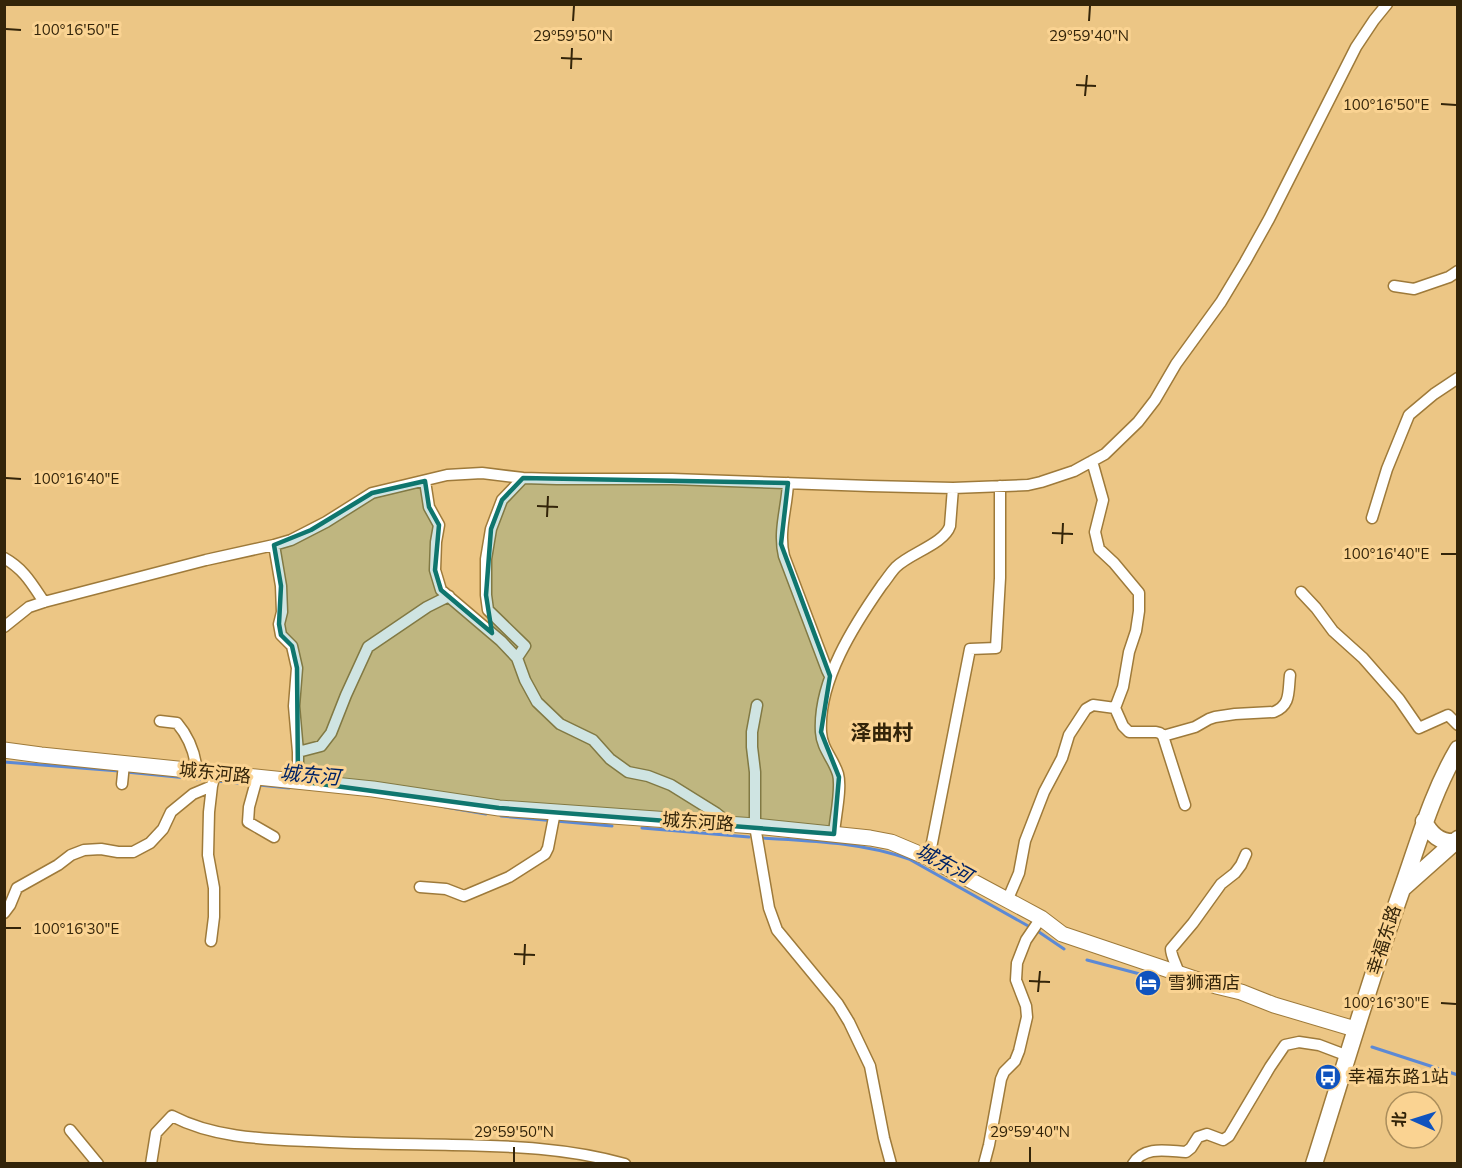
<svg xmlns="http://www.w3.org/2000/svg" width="1462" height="1168" font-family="Mulish,'Noto Sans SC',sans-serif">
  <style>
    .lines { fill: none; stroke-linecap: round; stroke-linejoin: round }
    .stream { stroke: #5c89d5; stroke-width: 3 }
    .street-casing { stroke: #9e7a3a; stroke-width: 13 }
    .secondary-casing { stroke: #9e7a3a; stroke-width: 17 }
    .primary-casing { stroke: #9e7a3a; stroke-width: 19 }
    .street { stroke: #fff; stroke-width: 10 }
    .secondary { stroke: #fff; stroke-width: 15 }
    .primary { stroke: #fff; stroke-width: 16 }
    .marked { fill: #0f766e; fill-opacity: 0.2; stroke: #0f766e; stroke-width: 4.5; stroke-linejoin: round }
    .ticks { fill: none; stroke: #332409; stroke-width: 2 }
    .labels { text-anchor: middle; stroke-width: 6; stroke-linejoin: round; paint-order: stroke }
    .street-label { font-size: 18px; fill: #332409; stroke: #fad392 }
    .poi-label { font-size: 18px; fill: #332409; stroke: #fad392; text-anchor: start }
    .water-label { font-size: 20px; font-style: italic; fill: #002366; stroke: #fad392 }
    .quarter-label { font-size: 21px; font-weight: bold; fill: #332409; stroke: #fad392 }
    .ticks-label { font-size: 15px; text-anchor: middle; fill: #332409; stroke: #fad392; stroke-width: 6; stroke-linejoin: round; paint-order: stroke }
  </style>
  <rect width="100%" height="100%" fill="#ecc685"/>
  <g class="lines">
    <path class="stream" d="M4,762L119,771
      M126,772L289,788
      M445,807L486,814
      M501,816L612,826
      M642,828L749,837
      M761,838C811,841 861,842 909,859L1030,927
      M1036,930L1064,949
      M1087,960L1155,978
      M1372,1047L1458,1075"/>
    <defs>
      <path id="street" d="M1394,286L1414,289L1449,277L1458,271
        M425,481L429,507L439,525L436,542L435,570L441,590L501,641L517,658L525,680L537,702L560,724L593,740L610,759L628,772L648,776L671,785L716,813L731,825
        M788,483C787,508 778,531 784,556L827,670L830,676
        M1372,518L1387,469L1409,415L1434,394L1458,378
        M274,545L281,586L282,612L279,624L281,635L292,646L297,668L294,706L298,752V781
        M4,558C24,569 32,584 44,602
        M1301,592L1316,608L1333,631L1363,658L1399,699L1419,728L1448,715L1458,725
        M4,627L29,607L44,602L206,560L274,545L291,540L326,522L372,493L447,475L482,473L523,478L557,479H672L870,486L953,488L1028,485L1041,482L1074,471L1105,454L1138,422L1155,400L1176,364L1221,302L1245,262L1269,219L1356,47L1374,20L1387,4
        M517,658L525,646L488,610L486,595V559L491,529L502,500L523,478
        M757,705L752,732V747L755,772V826L769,908L777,930L838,1004L849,1022L870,1066L884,1138L891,1164
        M1115,708L1123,726L1129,732H1156L1160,733L1163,736L1185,805
        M160,721L177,723C189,737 195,753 197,771
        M1163,736L1195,727L1209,719L1215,717L1235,714L1274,712C1291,705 1288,692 1290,675
        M298,752L321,746L331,733L346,695L368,647L427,607L449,596
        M257,778L249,807L248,822L274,837
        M122,784L124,764
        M834,834C835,818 842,788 838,774C833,758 822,749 821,732C818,681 854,625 882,585C887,579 891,572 896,567C910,553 944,544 950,526L953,488
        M929,858L970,649L996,648L1000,578V486
        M420,887L446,889L464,896L509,877L545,854L548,848L555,812
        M1007,901L1019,873L1025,841L1044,792L1062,758L1069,735L1086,709L1093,705L1115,708L1123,687L1129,652L1136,631L1139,611V593L1114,563L1099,549L1095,532L1103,500L1092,461
        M4,913L10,905L17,888L58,865L71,855L84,850L101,849L118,852H133L150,843L163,829L171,812L193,794L212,786
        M211,941L214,917V888L208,855L209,812L212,786L213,782
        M1179,974C1177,966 1171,956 1171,949L1193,923L1221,884L1235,873L1241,865L1246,854
        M70,1130L98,1164
        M151,1164L156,1133L172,1116C214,1138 264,1139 310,1141C358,1144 405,1144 452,1145C510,1146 569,1148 625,1164
        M984,1164L989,1145L1001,1079L1004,1072L1015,1061L1019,1051L1027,1017L1026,1006L1016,980L1017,963L1026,940L1041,918
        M1133,1164C1144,1145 1168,1151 1186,1152L1191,1148L1198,1137L1207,1134L1223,1140L1229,1136L1270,1067L1285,1045L1299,1042L1319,1045L1348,1056"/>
      <path id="secondary" d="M4,750L41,755L373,789L499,808L755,826L870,838L891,842L929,858L1041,918L1062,934L1216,986L1241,992L1274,1005L1355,1029"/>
      <path id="primary" d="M1424,821C1430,834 1441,843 1455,842
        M1403,888L1458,839
        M1314,1164C1343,1072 1370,980 1402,889C1419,841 1432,793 1458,749"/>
    </defs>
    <use href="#street" class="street-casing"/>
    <use href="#secondary" class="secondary-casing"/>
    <use href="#primary" class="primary-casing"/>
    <use href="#street" class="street"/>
    <use href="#secondary" class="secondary"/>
    <use href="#primary" class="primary"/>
  </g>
  <path class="marked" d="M523,478L788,483L781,544L830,676L821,732L839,777L834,834L499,808L298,781L297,668L292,646L281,635L279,624L281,586L274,545L311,530L372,493L425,481L429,507L439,525L435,570L441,590L492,633L486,595L491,529L502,500Z"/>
  <path class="ticks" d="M573,21L574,6M1089,21L1090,6M6,29L21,30M561,58L582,59M571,69L572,48M1076,85L1096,86M1085,96L1087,75M1441,104L1456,105M6,478L21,479M537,506L558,507M547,517L548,496M1052,533L1073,534M1062,544L1063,523M1441,554H1456M6,928H21M514,954L535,955M524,965L525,944M1029,981L1050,982M1038,992L1040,971M1441,1003L1456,1004M514,1162V1147M1030,1162V1147"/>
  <defs>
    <symbol id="hotel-disc" viewBox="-11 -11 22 22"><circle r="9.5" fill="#1053be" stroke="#fad392"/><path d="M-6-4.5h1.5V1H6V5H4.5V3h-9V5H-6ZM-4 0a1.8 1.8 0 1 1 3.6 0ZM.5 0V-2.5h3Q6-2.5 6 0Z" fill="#fff"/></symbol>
    <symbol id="bus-disc" viewBox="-11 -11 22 22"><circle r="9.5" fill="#1053be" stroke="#fad392"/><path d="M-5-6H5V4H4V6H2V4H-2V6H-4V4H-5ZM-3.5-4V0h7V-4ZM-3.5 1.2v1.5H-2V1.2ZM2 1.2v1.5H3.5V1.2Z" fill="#fff"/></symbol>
  </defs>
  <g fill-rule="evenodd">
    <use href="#hotel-disc" x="1133" y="968" width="30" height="30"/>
    <use href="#bus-disc" x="1313" y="1062" width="30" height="30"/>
  </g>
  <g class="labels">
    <g class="street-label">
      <text transform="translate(215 773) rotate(6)" y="6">城东河路</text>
      <text transform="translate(698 822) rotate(4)" y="6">城东河路</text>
      <text transform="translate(1384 940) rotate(-72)" y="6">幸福东路</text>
    </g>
    <g class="poi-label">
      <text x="1168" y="989">雪狮酒店</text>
      <text x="1348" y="1083">幸福东路1站</text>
    </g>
    <g class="water-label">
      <text transform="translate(310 775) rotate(5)" y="7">城东河</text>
      <text transform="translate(944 863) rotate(29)" y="7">城东河</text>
    </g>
    <g class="quarter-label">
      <text x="882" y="740">泽曲村</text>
    </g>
  </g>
  <g class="ticks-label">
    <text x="76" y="35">100°16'50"E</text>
    <text x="573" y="41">29°59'50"N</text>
    <text x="1089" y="41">29°59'40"N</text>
    <text x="1386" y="110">100°16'50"E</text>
    <text x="76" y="484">100°16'40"E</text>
    <text x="1386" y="559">100°16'40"E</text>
    <text x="76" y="934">100°16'30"E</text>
    <text x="1386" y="1008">100°16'30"E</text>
    <text x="514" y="1137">29°59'50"N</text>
    <text x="1030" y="1137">29°59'40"N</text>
  </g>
  <rect width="1462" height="1168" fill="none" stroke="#332409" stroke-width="12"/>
  <g transform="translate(1414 1120) rotate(273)"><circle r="28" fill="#fad392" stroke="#aa8d5b" stroke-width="1.5"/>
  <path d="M0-4.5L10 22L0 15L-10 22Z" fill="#1053be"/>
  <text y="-9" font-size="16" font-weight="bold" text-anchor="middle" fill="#332409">北</text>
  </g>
</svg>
